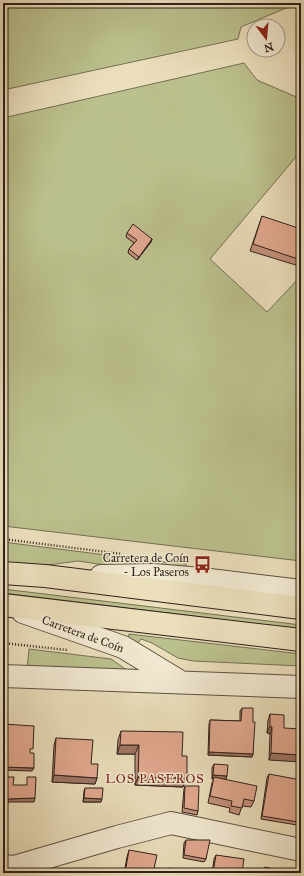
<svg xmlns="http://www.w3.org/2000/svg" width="304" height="876" font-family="'IM FELL Great Primer',serif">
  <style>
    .green { fill: #bbc18e; stroke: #757054 }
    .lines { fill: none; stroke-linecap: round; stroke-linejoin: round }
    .minor-casing { stroke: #5e5042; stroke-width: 24 }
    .major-casing { stroke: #2f201a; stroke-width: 24 }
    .path { stroke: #2f201a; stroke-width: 2.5; stroke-dasharray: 1 2; stroke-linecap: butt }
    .minor { stroke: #f2ead3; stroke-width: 22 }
    .major { stroke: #ebdfbc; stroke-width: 22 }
    .wall { fill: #c2907b; stroke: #2f201a }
    .shaded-wall { fill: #9e7664; stroke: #2f201a }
    .building { fill: #e1a88f; stroke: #2f201a }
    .labels { text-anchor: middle; stroke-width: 3; stroke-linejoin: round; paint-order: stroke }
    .poi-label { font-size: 12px; fill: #2f201a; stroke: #f2ead3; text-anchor: end }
    .street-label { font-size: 12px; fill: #2f201a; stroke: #f2ead3 }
    .neighbourhood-label { font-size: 13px; letter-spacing: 1px; fill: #7a1f14; stroke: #f2ead3 }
  </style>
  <rect width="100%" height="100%" fill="#ebdfbc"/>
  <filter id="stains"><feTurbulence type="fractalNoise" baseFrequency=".005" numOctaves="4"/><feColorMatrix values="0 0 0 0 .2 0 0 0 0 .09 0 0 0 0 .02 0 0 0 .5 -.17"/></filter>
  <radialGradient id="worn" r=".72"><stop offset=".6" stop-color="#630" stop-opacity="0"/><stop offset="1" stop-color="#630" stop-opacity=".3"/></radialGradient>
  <path class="green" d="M3,3H298L241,27L238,39L3,90Z
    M244,63L257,80L301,99V151L210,259L267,312L301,276V561L3,526V118Z
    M3,542L162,562L186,563V568L105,565L78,561L32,567L3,563Z
    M3,589L301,625V629L3,593Z
    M129,634L301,654V666L193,661L178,658L152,643L141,639L138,643L128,638Z
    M29,649L111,659L128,671L134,670L140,667L154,677L27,670Z"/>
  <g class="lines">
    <defs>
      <path id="minor" d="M101,576L153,575L202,579L301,591
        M23,612L123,647L179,681
        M3,676L301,687
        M3,866L14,867L117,837L171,823L301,850"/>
      <path id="major" d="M3,573L45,576L301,608
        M3,605L301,640"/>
    </defs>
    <use href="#minor" class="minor-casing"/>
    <use href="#major" class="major-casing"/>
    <path class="path" d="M3,539L122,554
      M3,643L67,650"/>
    <use href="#minor" class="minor"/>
    <use href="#major" class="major"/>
  </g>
  <path class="wall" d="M262,216L301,260L299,266L250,251Z
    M127,233L152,239L151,242L137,260L128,253L129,249L134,243L126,237Z
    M242,708L253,722V754L252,757L208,755L209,724L210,720L240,721V711Z
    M270,714L284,728L269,760L270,734L267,733L268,720Z
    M121,731L187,778L183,787L135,785V754H117L118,740Z
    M56,738L91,764L97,778L95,784L52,782L54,745Z
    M214,764L226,779L254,801L251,807L242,806L239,815L229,812L230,808L208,803L212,783L214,779H212V768Z
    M269,774L298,822L297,825L261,819L267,778Z
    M185,786L198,811L197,815L182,812L184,789Z
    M85,788L101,802H83L84,791Z
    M186,840L206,859L204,862L183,858L184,843Z
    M129,850L153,873H124L127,857Z
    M216,855L242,872L247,873H212L214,859Z"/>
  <path class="shaded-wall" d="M152,239L151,242L137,260L139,257Z
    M270,726L272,727L270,734L267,733Z
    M120,745H139L135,754H117Z
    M209,752L253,754L252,757L208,755Z
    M271,753L301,755V762L269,760Z
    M3,767L34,768L32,771L3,770Z
    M54,775L97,778L95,784L52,782Z
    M213,775L227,776L226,779H212Z
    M138,777L187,778L183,787L135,785Z
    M35,798L34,802H7L8,799Z
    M84,798L102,799L101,802H83Z
    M3,813H7L6,817H3Z"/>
  <path class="building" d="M262,216L301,229V260L253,244Z
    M133,224L152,239L139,257L129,249L137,240L127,233Z
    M242,708H253V722H255L253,754L209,752L210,720L241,721Z
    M270,714L284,715V728L301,729V755L271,753L272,727L270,726Z
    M3,724L34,726L33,749H30V753H34V768L3,767Z
    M121,731L183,732L182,756H187V778L138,777L139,745H120Z
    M56,738L93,740L91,764H98L97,778L54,775Z
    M214,764L228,765L227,776L213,775Z
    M269,774L301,780V806L298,822L262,816Z
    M3,777H14L13,785H27V777H36L35,798L8,799L7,813H3Z
    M214,777L257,786L254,801L244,799L242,808L231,806L232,801L210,796Z
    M185,786H199L198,811L184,808Z
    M85,788H103L102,799L84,798Z
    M186,840H210L206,859L184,855Z
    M129,850L157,855L153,873H125Z
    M216,855L244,859L242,872L247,873H213Z
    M265,867L291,873H264Z
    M169,868L192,873H168Z"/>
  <defs>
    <symbol id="bus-bare" viewBox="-9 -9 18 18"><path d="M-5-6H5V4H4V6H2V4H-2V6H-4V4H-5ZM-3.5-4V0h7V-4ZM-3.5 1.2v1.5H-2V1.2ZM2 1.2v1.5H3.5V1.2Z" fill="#8f2418" stroke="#f2ead3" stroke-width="2.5" paint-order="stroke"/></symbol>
  </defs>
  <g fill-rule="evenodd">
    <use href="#bus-bare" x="190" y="552" width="25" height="25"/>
  </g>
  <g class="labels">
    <g class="poi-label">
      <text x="189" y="562">Carretera de Coín<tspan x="189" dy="14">- Los Paseros</tspan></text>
    </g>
    <g class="street-label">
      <text transform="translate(83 634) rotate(20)" y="4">Carretera de Coín</text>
    </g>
    <g class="neighbourhood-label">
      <text x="155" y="783">LOS PASEROS</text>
    </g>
  </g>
  <rect width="304" height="876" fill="none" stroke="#ebdfbc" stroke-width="16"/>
  <rect x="4" y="4" width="296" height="868" fill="none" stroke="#2f201a" stroke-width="2"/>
  <rect x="8" y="8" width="288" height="860" fill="none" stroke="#2f201a"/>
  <g transform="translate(266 38) rotate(164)"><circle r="19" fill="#f2ead3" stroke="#a49989"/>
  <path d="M0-3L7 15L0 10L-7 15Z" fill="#8f2418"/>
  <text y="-6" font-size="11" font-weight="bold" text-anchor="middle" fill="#2f201a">N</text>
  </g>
  <rect width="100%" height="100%" filter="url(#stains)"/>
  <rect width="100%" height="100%" fill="url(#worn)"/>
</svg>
